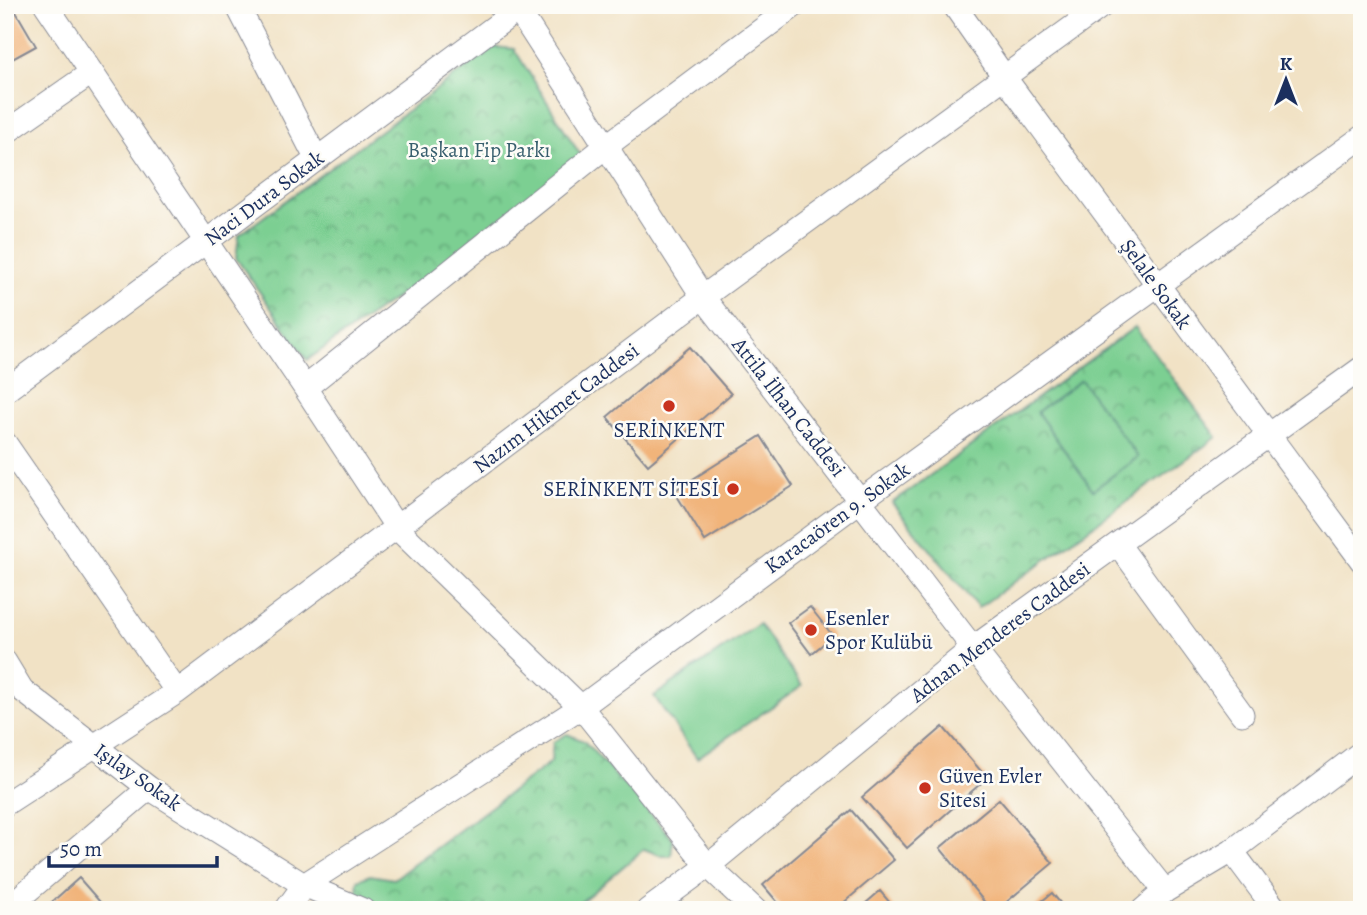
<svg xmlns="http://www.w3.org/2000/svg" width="1367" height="915" font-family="Alegreya,serif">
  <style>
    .park { fill: url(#park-crowns); stroke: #4b7f78; stroke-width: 2 }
    .pitch { fill: #7bcf92; stroke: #4b7f78; stroke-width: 2 }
    .building { fill: #f1b47a }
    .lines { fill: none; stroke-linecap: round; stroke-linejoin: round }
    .minor-casing { stroke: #868892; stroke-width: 25 }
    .minor { stroke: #fff; stroke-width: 23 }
    .poi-dot { fill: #c8321e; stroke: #fdfcf7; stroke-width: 2.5 }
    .labels { text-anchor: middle; stroke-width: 5; stroke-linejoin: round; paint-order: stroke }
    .park-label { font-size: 21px; fill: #385f6e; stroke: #fdfcf7 }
    .street-label { font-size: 21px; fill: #1b2f5e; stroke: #fdfcf7 }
    .poi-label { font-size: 21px; fill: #1b2f5e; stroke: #fdfcf7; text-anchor: start }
  </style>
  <defs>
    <pattern id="park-crowns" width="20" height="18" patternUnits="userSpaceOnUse" patternTransform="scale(1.75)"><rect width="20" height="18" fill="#7bcf92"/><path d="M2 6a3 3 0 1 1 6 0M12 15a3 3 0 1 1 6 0" fill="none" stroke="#64a87a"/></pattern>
  </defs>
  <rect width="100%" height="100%" fill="#fdfcf7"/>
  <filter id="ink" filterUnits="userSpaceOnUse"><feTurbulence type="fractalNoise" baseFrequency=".0143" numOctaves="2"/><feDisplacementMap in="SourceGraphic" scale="14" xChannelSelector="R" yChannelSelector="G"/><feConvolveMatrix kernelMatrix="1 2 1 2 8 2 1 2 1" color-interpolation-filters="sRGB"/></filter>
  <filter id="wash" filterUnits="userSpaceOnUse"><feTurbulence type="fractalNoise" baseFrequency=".00686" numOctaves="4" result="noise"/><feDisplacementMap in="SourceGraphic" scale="28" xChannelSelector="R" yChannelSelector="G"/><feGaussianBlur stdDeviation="1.57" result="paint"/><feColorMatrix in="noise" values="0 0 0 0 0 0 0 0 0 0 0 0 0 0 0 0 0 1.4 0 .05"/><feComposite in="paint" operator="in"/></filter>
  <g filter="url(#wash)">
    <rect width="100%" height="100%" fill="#f1e2c5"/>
    <path class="park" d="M494,47L514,49L586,164L307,360L236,258L239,235Z
      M1135,327L1217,437L978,608L892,503Z
      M567,734L584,741L673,839L671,856H662L644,849L575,907V910H374L356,901L358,880L370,875L394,879L551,762L553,742Z"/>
    <path class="pitch" d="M1081,380L1138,457L1093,490L1037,412Z
      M759,624L802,686L697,758L654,696Z"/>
    <g id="blocks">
      <path class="building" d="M5,5H12L36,46L5,63Z
        M690,347L731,394L648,465L607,417Z
        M761,436L793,486L705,541L674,491Z
        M810,607L833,636L811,654L788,623Z
        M943,727L987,778L907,848L862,797Z
        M999,799L1053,863L997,910H991L940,848Z
        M851,810L894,860L835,910H784L763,885Z
        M79,878L107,910H43Z
        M880,891L896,910H858Z
        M1052,893L1066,910H1031Z"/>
    </g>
  </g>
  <g filter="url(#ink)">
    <use href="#blocks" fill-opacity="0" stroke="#868892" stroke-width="2"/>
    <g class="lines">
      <defs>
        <path id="minor" d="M46,5L305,388L397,528L581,707L708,866L755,910
          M237,5L316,158
          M515,5L703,297L973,648L1165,891
          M954,5L1005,78L1362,561
          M5,133L91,73
          M305,388L605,147L795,5
          M5,391L524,5
          M5,443L177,692
          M1118,544L1242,714
          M5,662L22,690L149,788L304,885L363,910
          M5,804L177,692L703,297L1103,5
          M1232,851L1276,910
          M5,910L149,788
          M286,910L304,885L581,707L861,500L1362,137
          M648,910L708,866L973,648L1362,368
          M1143,910L1165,891L1232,851L1362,752"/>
      </defs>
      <use href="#minor" class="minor-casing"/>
      <use href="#minor" class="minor"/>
    </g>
  </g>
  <g class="poi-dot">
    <circle cx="669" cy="406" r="7"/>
    <circle cx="733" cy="489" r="7"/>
    <circle cx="811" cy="630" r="7"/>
    <circle cx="925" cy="788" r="7"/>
  </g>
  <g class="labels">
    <g class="park-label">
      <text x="479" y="157">Başkan Fip Parkı</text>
    </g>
    <g class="street-label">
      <text transform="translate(264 198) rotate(-37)" y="7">Naci Dura Sokak</text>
      <text transform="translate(1156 284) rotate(54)" y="7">Şelale Sokak</text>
      <text transform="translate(789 407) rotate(52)" y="7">Attila İlhan Caddesi</text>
      <text transform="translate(556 408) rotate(-37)" y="7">Nazım Hikmet Caddesi</text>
      <text transform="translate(837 518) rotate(-36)" y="7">Karacaören 9. Sokak</text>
      <text transform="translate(1000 632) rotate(-37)" y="7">Adnan Menderes Caddesi</text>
      <text transform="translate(138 777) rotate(35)" y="7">Işılay Sokak</text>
    </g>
    <g class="poi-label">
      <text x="669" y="437" text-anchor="middle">SERİNKENT</text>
      <text x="719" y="496" text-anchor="end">SERİNKENT SİTESİ</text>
      <text x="825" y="625">Esenler<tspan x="825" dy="24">Spor Kulübü</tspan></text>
      <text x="939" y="783">Güven Evler<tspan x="939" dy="24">Sitesi</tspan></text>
    </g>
  </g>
  <rect width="1367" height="915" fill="none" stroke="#fdfcf7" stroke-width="28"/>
  <g transform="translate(1286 80)" stroke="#fdfcf7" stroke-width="5" paint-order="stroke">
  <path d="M0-5L12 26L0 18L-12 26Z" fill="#1b2f5e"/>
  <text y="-10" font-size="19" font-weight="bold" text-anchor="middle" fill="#1b2f5e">K</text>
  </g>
  <path d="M49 856v10h168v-10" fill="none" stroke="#1b2f5e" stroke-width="3.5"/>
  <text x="60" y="856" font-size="21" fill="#1b2f5e" stroke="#fdfcf7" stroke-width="5" paint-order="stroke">50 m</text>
</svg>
